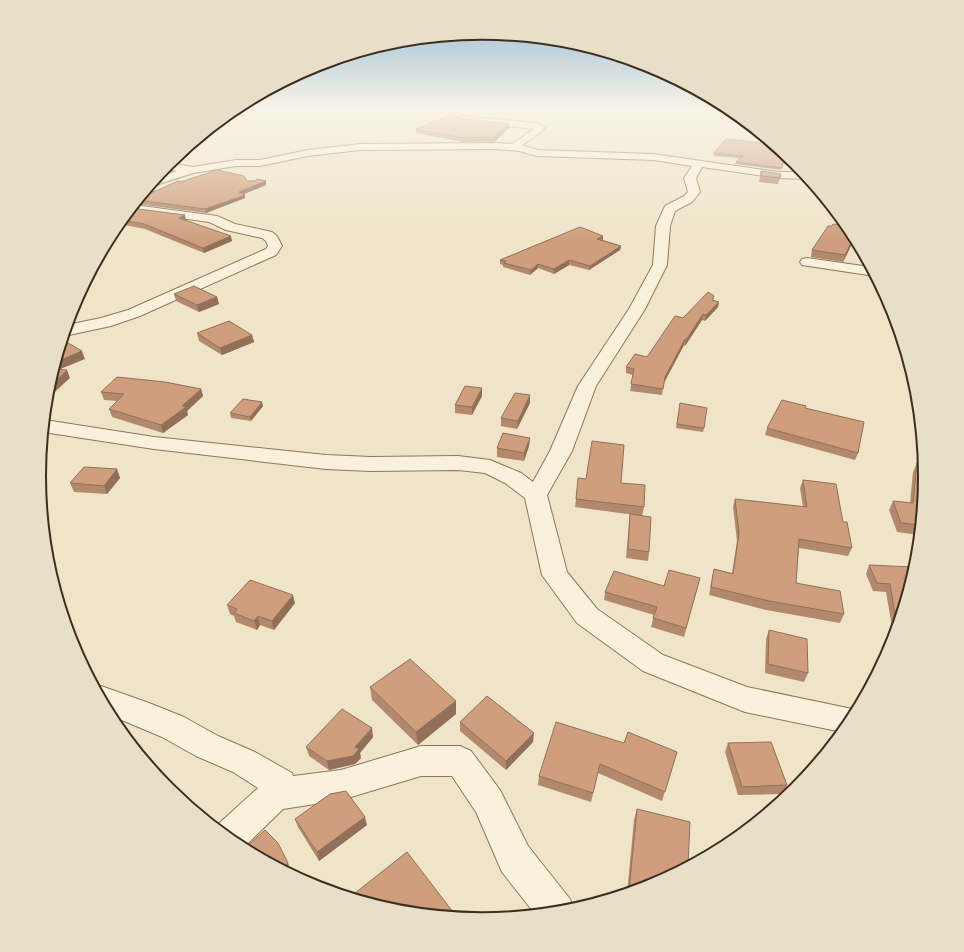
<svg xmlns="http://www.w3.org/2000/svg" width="964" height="952" font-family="'Noto Serif',serif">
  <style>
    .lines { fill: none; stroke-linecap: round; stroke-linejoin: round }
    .street-casing { stroke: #8d765c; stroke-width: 2 }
    .street { fill: #faf1dc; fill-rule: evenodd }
    .wall { fill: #b2896c }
    .shaded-wall { fill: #916f58 }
    .building { fill: #cf9f7d; stroke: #916f58 }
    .rim { fill: none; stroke: #3d2e20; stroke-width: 2 }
  </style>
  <rect width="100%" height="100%" fill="#f0e4c8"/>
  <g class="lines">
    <defs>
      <path id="street" d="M461,116L537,123L545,128L537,135L522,145L538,150L653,154L778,172H803L808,179L778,178L702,167L696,178L700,192L692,202L675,211L670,226L667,265L645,309L596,386L572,451L547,495L567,572L597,609L663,655L747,687L857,710L850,722L842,732L745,712L643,671L577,623L542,575L525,498L505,483L485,473L458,470L371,471L326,469L154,449L43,432L45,420L154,437L326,455L371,457L458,456L490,460L521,473L533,482L550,451L578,386L629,309L653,265L656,226L665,206L684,196L688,192L684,178L692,166L653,160L537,156L519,151L496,149L360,150L308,156L260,166H236L193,173L156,185L150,186L156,178L177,171L164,169L169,163L193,167L236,160H260L308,150L360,144L496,143L512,144L534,129L458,121L456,119Z
        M134,205L217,216L235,224L272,232L277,236L282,246L276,255L140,316L111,326L64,336L67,325L101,318L128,310L266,249L268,246L266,241L262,238L226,230L209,222L129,211Z
        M807,258L870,267L875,276L802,265L800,262L802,259Z
        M101,686L149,703L184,717L218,736L255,752L292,773L293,776L341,770L421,746H460L471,751L500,790L528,846L570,899L574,909L535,914L502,872L476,812L452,776H421L341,800L283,809L243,848L236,844L215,827L258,788L233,772L196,756L162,737L110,715L96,688Z"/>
    </defs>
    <use href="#street" class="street-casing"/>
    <use href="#street" class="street"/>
  </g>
  <path class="wall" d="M456,117L458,118L509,128L494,142H463L416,133V129Z
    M726,139L795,163L799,168L783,164L781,170L735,164L736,162L740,158L713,156L714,153Z
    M761,171L781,174L778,184L759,182Z
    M247,181H266V185L244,194L245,198L206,213L137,204L136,202L140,198L181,182Z
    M131,208L186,220L232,241L204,253L145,229L119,224Z
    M850,230L855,238L843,262L811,257L812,250Z
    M603,240L621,246L620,250L589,270L569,265L554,274L538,268L530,275L503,267V265L500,264V260Z
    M174,294L217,297L219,304L199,312L176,301Z
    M714,296L713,300L718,307L705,321L702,320L685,346L684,345L664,382L662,395L630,391L633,375L626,373V367L647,357L683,318Z
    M197,333L252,335L254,342L222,355L199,341Z
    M201,389L203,396L187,411L188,415L163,433L112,417L109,409L117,401L104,400L101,392Z
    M530,395V403L517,429L501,426V418Z
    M482,396L472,415L455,413V405Z
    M680,403L704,428L703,432L676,428Z
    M263,406L251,421L231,418L230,413Z
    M805,408L858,453L855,460L765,435L767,428Z
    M530,438L529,446L524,461L497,457V448Z
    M921,439L925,476L919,535L897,532L889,510L893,501L910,503L913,472L917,463L918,465L919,443Z
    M117,469L120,478L107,494L74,492L70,483Z
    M586,479L621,483L644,507L642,516L575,507L576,499Z
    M803,480L843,522L852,548L848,556L799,548L796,583L844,614L840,623L766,610L709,595L712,578L714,569L732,573L737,541L733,507L735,499L803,507L800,488Z
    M630,514L649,552L648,561L626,558L629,523Z
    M869,565L914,571L894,638L886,592L873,591L866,574Z
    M700,578L684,637L651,627L654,615L604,600L605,592L664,586Z
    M295,603L274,630L260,625L257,630L236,622L234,616L230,614L227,605Z
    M769,630L808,673L804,682L765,673L766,639Z
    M889,648H890L885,657V656Z
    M370,687L456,701V714L418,745L372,700Z
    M460,722L533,742L506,770L460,731Z
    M373,737L360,753L361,758L355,764L329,770L309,756L306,747Z
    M624,743L677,752L662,801L598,773L591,802L538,785L539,776Z
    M728,743L787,785L783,794L738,795L725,752Z
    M637,809L651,885L627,893L634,820Z
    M295,819L367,825L319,861L298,827Z"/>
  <path class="shaded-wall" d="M509,124V128L494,142V137Z
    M266,181V185L239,196V192Z
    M245,195V198L206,213L205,209Z
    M185,215L186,220L179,218Z
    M231,236L232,241L204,253L203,248Z
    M603,236V240L597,239Z
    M854,237L855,238L843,262L845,255Z
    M621,246L620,250L589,270L590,266Z
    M569,260V265L554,274V269Z
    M538,264V268L530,275L531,270Z
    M217,297L219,304L199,312L197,305Z
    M719,302L718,307L705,321L706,315Z
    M703,314L702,320L685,346L686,340Z
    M252,335L254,342L222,355L220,348Z
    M685,339L684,345L664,383L665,377Z
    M82,351L85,359L53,372L56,362Z
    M67,370L70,378L46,400L48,388Z
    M482,388V396L472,415V407Z
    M201,389L203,396L187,411L188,415L163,433L161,425Z
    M530,395V403L517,429L518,421Z
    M262,402L263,406L251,421L250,417Z
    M530,438L529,446L524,461V453Z
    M117,469L120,478L107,494L104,486Z
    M293,595L295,603L274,630L272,621Z
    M258,616L260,625L257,630L254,621Z
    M456,701V714L418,745L416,732Z
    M372,728L373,737L360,753L361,758L355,764L329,770L327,761L355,747Z
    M534,733L533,742L506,770V761Z
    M365,817L367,825L319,861L317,852Z
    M288,863L291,872L289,873L282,869Z"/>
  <path class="building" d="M456,113L454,115L458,118L509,124L494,137L463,138L416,129Z
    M726,139L772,144L796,164L783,161L782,168L736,162L743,156L714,153Z
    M217,170L244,176L247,181H255L257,179L266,181L239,192L245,195L205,209L138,200L140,198L178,181L181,182Z
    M761,171L781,174L780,178L761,176Z
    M131,208L185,215L179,218L231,236L203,248L144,224L122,220Z
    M833,224L847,226L850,230L854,237L845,255L812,250L828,226H832Z
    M580,227L603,236L597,239L621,246L590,266L569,260L554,269L538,264L531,270L504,263L506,261L500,260Z
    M194,286L217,297L197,305L174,294Z
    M708,292L714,296L712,300L719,302L706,315L703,314L686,340L685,339L665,377L663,389L631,384L634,369L626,367L635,354L647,357L675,316L683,318Z
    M229,321L252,335L220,348L197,333Z
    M63,340L82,351L56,362Z
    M54,369L67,370L48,388Z
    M117,377L165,382L201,389L182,406L186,407L161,425L109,409L124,394L101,392Z
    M465,386L482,388L472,407L455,405Z
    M515,393L530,395L518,421L501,418Z
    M243,399L262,402L250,417L230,413Z
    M782,400L806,406L805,408L864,422L858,453L767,428Z
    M680,403L707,408L704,428L677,424Z
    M503,433L530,438L524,453L497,448Z
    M592,441L624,445L621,483L645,485L644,507L576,499L578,478L586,479Z
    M922,450L925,476L920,525L901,523L893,501L913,503L917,463L921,470Z
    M84,467L117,469L104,486L70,483Z
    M803,480L836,484L843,522H847L852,548L799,539L796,583L840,591L844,614L769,601L711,587L714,569L733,574L739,533L735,499L807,507Z
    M630,514L651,517L649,552L628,549Z
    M869,565L912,567L914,571L897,626L890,584L877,583Z
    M669,570L700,578L686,628L653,618L657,607L605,592L614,571L664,586Z
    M250,580L293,595L272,621L258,616L254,621L234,613L237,609L227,605Z
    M769,630L807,639L808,673L768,664Z
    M410,659L456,701L416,732L370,687Z
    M487,696L534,733L506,761L460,722Z
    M342,709L372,728L355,747L359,749L353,756L327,761L306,747Z
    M556,722L624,743L628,732L677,752L665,792L600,764L593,793L539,776Z
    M771,742L787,785L742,787L728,743Z
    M346,791L365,817L317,852L295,819L330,794Z
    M637,809L690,822L688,866L651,885L630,892L629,891Z
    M265,830L278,843L288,863L282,869L244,849Z
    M407,852L456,916L395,910L350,897Z"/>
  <linearGradient id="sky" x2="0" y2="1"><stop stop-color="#8fbad6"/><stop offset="0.45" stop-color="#f8f3e6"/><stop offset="1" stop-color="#f8f3e6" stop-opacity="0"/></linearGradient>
  <rect width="964" height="241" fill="url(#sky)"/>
  <path d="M0 0H964V952H0ZM46 476a436 436 0 1 1 872 0a436 436 0 1 1-872 0Z" fill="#e8dfc9" fill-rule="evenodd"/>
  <path class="rim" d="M46 476a436 436 0 1 1 872 0a436 436 0 1 1-872 0Z"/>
</svg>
